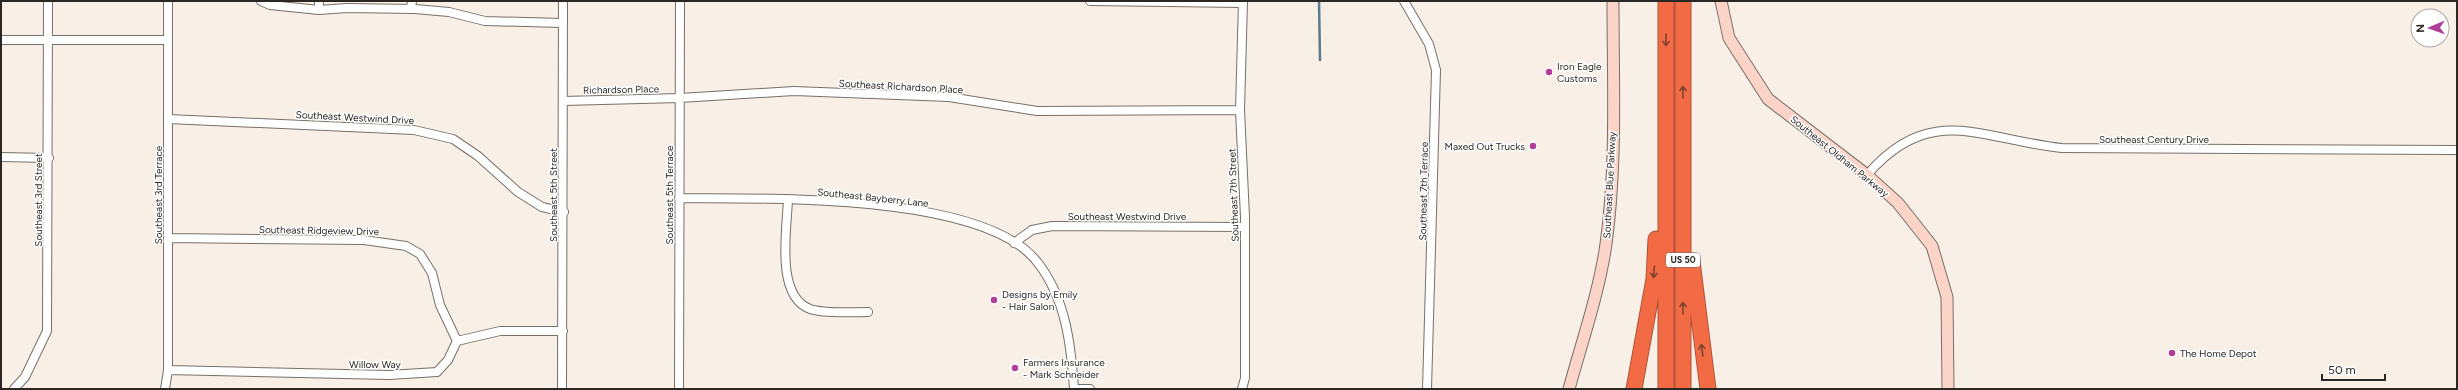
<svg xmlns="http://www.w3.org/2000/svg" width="2458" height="390" font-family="Figtree,sans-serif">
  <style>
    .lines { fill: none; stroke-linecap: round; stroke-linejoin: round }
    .stream { stroke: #597b90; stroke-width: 2.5 }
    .street-casing { stroke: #787068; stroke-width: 10 }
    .secondary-casing { stroke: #787068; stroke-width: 13 }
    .highway-casing { stroke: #ad5439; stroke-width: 17 }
    .street { stroke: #fff; stroke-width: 8 }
    .secondary { stroke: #fbd3c7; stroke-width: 11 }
    .highway { stroke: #f36b44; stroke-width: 15 }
    .oneway { stroke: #7b4331 }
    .poi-dot { fill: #b03d98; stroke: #fff; stroke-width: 1.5 }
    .labels { text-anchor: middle; stroke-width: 3; stroke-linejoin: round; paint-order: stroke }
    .shield { fill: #fff; stroke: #6b6866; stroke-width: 1 }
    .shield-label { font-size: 9px; font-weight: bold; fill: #2b2824 }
    .poi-label { font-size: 10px; fill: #2b2824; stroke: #fff; text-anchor: start }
    .street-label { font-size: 10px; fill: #2b2824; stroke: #fff }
  </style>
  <rect width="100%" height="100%" fill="#f8efe6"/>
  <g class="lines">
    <path class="stream" d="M1319,1L1320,60"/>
    <defs>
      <path id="street" d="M261,1L270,5L319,10L347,8L415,9L449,12L485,21L562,23
        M319,1V10
        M1090,1L1243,3
        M1404,1L1429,44L1436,70L1427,389
        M411,9L412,1
        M1,40H168
        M563,101L680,98L794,91L949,97L1037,111L1240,110
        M168,119L414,130L453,139L478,156L518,192L542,207L564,212
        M1,157L49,158
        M1867,175C1930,101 1983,140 2062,148L2457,150
        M679,198C763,199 985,192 1038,263C1066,299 1071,345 1074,389
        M788,199C787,229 775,296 810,309C825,314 853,312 868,312
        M168,238L364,240L406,246L420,254L432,273L440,305L457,341
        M1014,243L1032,230L1052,226L1245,227
        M168,370L389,375L437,372L448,360L457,341L500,331H563
        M14,389L25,377L47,331L48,1
        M165,389L168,370V1
        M562,389L563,1
        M679,389L680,1
        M1074,389H1090
        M1242,389L1245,378V217L1240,110L1243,1"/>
      <path id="secondary" d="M1721,1L1729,38L1768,99L1867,175L1898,203L1932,246L1947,297L1948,389
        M1569,389C1582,341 1599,293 1606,244C1617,165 1613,82 1613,1"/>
      <path id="highway" d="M1666,1V389
        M1692,261L1708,389
        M1634,389L1654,279L1656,239
        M1683,389V1"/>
    </defs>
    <use href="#street" class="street-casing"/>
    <use href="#secondary" class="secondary-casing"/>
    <use href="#highway" class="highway-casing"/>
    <use href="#street" class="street"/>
    <use href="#secondary" class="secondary"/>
    <use href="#highway" class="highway"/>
  </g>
  <defs><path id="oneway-shaft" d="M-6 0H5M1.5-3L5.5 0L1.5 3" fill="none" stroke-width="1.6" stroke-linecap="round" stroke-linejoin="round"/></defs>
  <g class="oneway">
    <use href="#oneway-shaft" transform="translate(1666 40) rotate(90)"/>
    <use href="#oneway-shaft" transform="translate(1683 92) rotate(-90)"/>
    <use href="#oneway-shaft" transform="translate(1654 272) rotate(94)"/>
    <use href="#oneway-shaft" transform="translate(1683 308) rotate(-90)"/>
    <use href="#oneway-shaft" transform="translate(1702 350) rotate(-98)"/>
  </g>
  <g class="poi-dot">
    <circle cx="1549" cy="72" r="4"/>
    <circle cx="1533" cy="146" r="4"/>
    <circle cx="994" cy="300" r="4"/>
    <circle cx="2172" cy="353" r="4"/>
    <circle cx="1015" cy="368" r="4"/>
  </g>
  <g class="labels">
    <rect class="shield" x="1666" y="253" width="34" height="14" rx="3"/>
    <g class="shield-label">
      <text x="1683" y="263">US 50</text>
    </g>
    <g class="poi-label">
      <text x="1557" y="70">Iron Eagle<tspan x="1557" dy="12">Customs</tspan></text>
      <text x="1525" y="150" text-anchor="end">Maxed Out Trucks</text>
      <text x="1002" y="298">Designs by Emily<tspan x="1002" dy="12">- Hair Salon</tspan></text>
      <text x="2180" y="357">The Home Depot</text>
      <text x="1023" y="366">Farmers Insurance<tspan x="1023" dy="12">- Mark Schneider</tspan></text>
    </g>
    <g class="street-label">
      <text transform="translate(901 86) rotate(3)" y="4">Southeast Richardson Place</text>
      <text transform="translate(621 89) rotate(-1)" y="4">Richardson Place</text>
      <text transform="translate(355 117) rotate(3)" y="4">Southeast Westwind Drive</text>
      <text x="2154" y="143">Southeast Century Drive</text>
      <text transform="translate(1840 156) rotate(39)" y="4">Southeast Oldham Parkway</text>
      <text transform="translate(1609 185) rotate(-87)" y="4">Southeast Blue Parkway</text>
      <text transform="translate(1423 191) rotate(-89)" y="4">Southeast 7th Terrace</text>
      <text transform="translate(158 195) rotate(-90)" y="4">Southeast 3rd Terrace</text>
      <text transform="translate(553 195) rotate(-90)" y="4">Southeast 5th Street</text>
      <text transform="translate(669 195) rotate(-90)" y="4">Southeast 5th Terrace</text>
      <text transform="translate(1233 195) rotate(-92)" y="4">Southeast 7th Street</text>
      <text transform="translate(873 197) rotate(6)" y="4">Southeast Bayberry Lane</text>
      <text transform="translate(38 200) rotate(-90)" y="4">Southeast 3rd Street</text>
      <text x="1127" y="220">Southeast Westwind Drive</text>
      <text transform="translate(319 230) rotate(1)" y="4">Southeast Ridgeview Drive</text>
      <text x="375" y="368">Willow Way</text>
    </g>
  </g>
  <rect width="2458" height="390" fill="none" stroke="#2b2824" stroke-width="4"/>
  <g transform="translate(2430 28) rotate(268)"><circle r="19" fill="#ffffff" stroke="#aaa9a7"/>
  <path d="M0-3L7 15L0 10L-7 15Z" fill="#b03d98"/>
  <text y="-6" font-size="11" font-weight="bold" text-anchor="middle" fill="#2b2824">N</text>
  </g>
  <path d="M2322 374v6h63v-6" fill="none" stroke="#2b2824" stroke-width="2"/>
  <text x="2328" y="374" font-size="12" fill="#2b2824" stroke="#ffffff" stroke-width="3" paint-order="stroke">50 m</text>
</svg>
